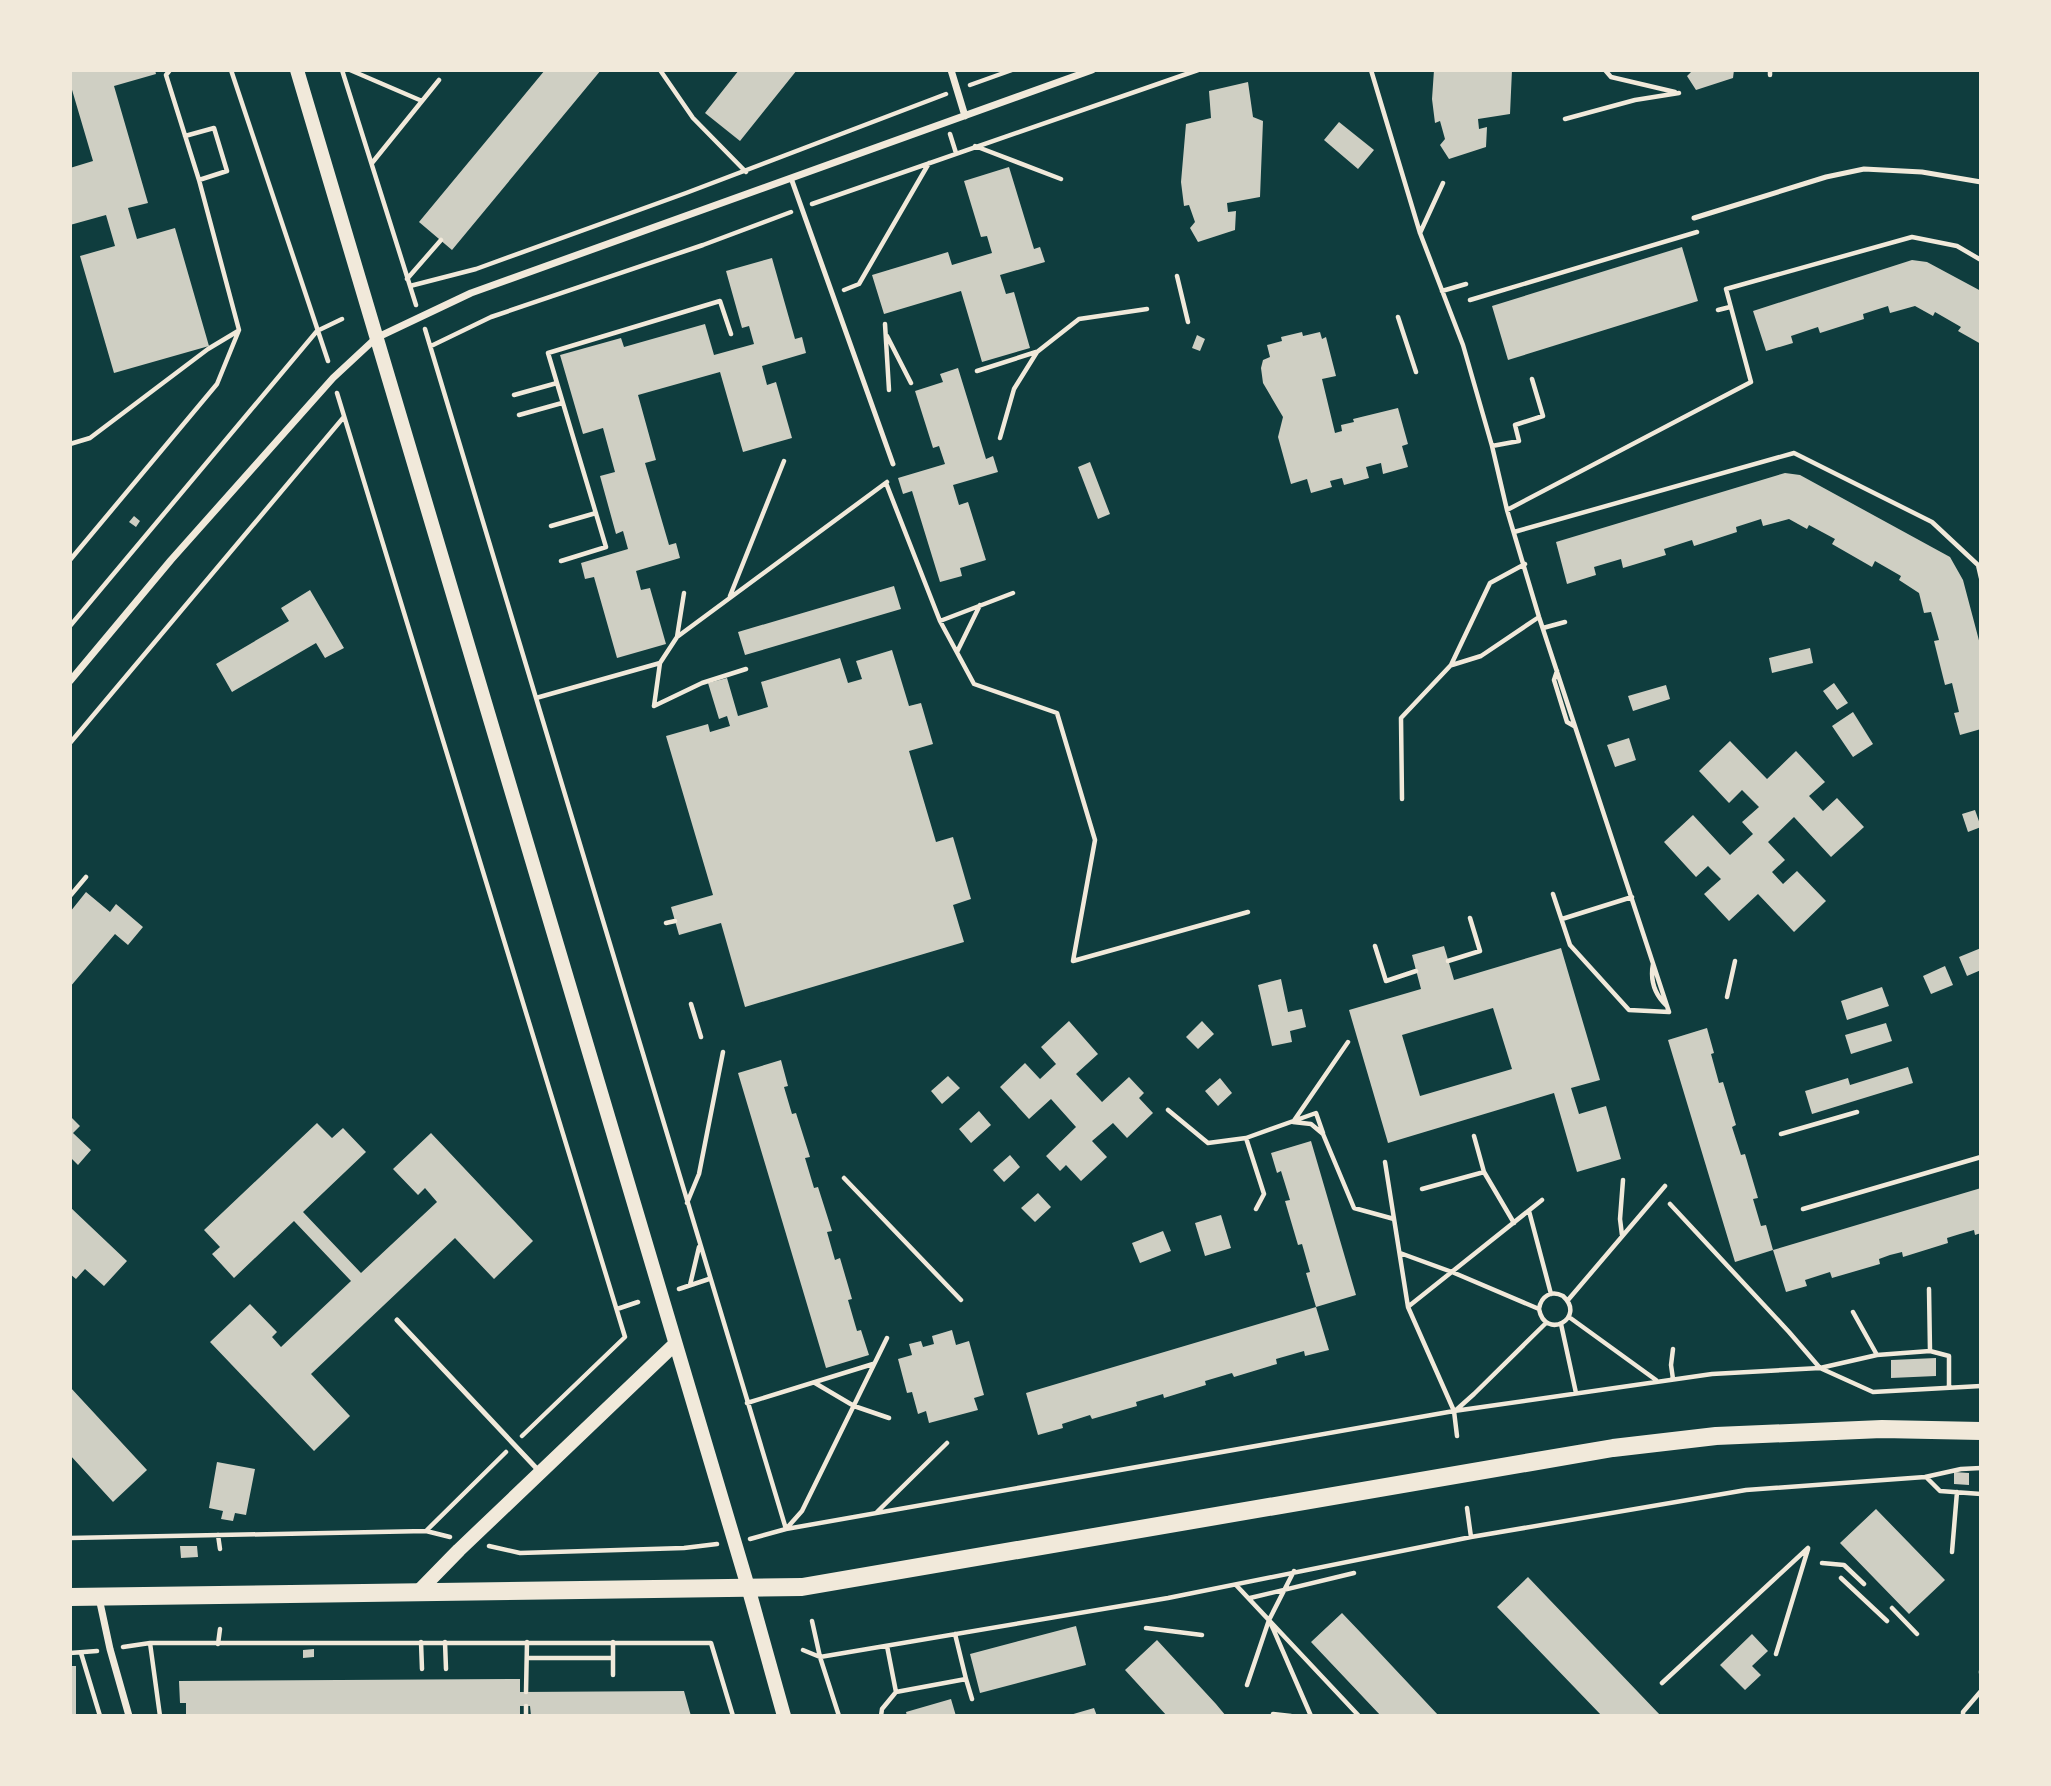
<svg xmlns="http://www.w3.org/2000/svg" width="2051" height="1786" font-family="Barlow,sans-serif">
  <style>
    .building { fill: #cfcfc3; fill-rule: evenodd }
    .lines { fill: none; stroke-linecap: round; stroke-linejoin: round }
    .path { stroke: #f1e9da; stroke-width: 4.5 }
    .service { stroke: #f1e9da; stroke-width: 5 }
    .minor { stroke: #f1e9da; stroke-width: 7 }
    .secondary { stroke: #f1e9da; stroke-width: 14 }
    .primary { stroke: #f1e9da; stroke-width: 18 }
  </style>
  <rect width="100%" height="100%" fill="#0f3d3e"/>
  <path class="building" d="M70,70H155L156,74L114,86L148,203L128,208L137,239L175,228L209,346L114,373L80,256L115,246L106,215L70,225V168L93,161L70,83Z
    M545,70H601L452,250L419,222Z
    M739,70H797L740,141L705,113Z
    M1434,70H1512L1510,114L1478,119L1479,129L1487,127L1486,147L1449,159L1440,145L1445,139L1440,121L1435,123L1432,99Z
    M1693,70H1734L1733,78L1696,90L1687,76Z
    M1248,82L1253,117L1263,121L1260,197L1227,203L1228,212L1236,211L1235,230L1198,242L1190,228L1195,222L1189,205L1184,206L1181,182L1186,124L1211,118L1209,91Z
    M1339,122L1374,150L1358,169L1324,140Z
    M1009,167L1034,249L1040,247L1045,262L1000,275L1006,294L1014,292L1030,348L982,362L961,291L884,314L872,275L948,252L952,265L992,253L987,236L981,237L964,181Z
    M1682,247L1698,301L1508,360L1492,306Z
    M772,258L795,339L802,337L806,353L762,366L767,385L776,382L792,438L743,452L720,372L638,395L656,460L645,463L669,545L676,543L680,558L636,571L641,590L650,588L666,644L617,658L594,577L585,579L581,563L628,549L623,531L616,534L600,476L615,472L603,428L583,434L560,355L621,338L624,347L705,324L714,355L754,344L749,326L742,328L726,271Z
    M1912,260L1927,262L1981,291V344L1958,331L1961,327L1935,312L1933,316L1915,306L1890,313L1888,306L1863,314L1864,319L1820,333L1818,327L1791,336L1793,343L1766,351L1753,311Z
    M1302,332L1303,336L1320,332L1322,339L1326,337L1336,376L1322,379L1335,433L1342,431L1341,425L1354,422L1353,419L1398,408L1408,444L1402,446L1408,467L1383,474L1381,463L1366,467L1369,478L1344,485L1342,478L1330,481L1332,487L1311,493L1307,479L1291,484L1278,437L1283,417L1263,383L1261,368L1263,360L1270,357L1267,345L1282,341L1281,337Z
    M1197,335L1205,339L1200,351L1192,348Z
    M958,368L986,459L993,456L998,472L953,485L959,505L968,502L986,560L960,568L962,576L940,582L912,491L903,494L898,478L945,464L939,446L933,448L915,391L943,382L940,374Z
    M1090,462L1110,514L1098,519L1078,467Z
    M1785,473L1800,475L1950,557L1963,580L1981,648V729L1960,735L1954,713L1959,712L1952,683L1945,685L1934,641L1939,640L1931,612L1924,613L1919,593L1899,580L1901,576L1875,561L1872,567L1832,544L1835,539L1809,525L1807,529L1789,519L1763,526L1761,519L1736,527L1737,532L1694,546L1692,540L1664,549L1666,555L1623,568L1621,559L1594,567L1596,575L1567,584L1556,542Z
    M134,516L140,521L136,527L129,522Z
    M894,586L901,609L745,655L738,632Z
    M310,590L344,648L325,658L316,643L232,692L216,664L289,621L281,608Z
    M1810,648L1813,663L1772,673L1769,658Z
    M892,650L909,706L921,703L933,744L909,751L936,842L953,837L971,899L953,905L964,942L745,1007L721,923L679,935L671,907L713,895L666,736L708,724L710,732L730,726L727,716L719,719L708,683L727,678L738,716L768,707L761,682L840,658L848,683L862,679L856,661Z
    M1834,683L1848,703L1837,710L1823,691Z
    M1666,685L1670,699L1633,711L1628,696Z
    M1853,712L1873,744L1853,757L1832,726Z
    M1629,738L1636,760L1615,767L1607,745Z
    M1730,741L1767,779L1796,751L1825,782L1809,796L1823,811L1837,798L1864,827L1831,857L1794,817L1768,842L1785,860L1772,872L1783,884L1797,871L1826,901L1794,932L1758,894L1729,921L1704,894L1721,879L1708,866L1696,877L1664,842L1693,815L1730,855L1753,834L1742,822L1759,807L1742,790L1729,803L1699,771Z
    M1975,810L1981,827L1968,832L1962,814Z
    M86,892L110,912L116,904L143,927L128,945L115,934L70,987V912Z
    M1444,946L1454,980L1561,948L1600,1080L1571,1088L1579,1114L1606,1106L1621,1159L1577,1172L1554,1093L1388,1143L1349,1010L1421,989L1412,955ZM1493,1008L1512,1069L1420,1096L1402,1035Z
    M1981,948V970L1967,976L1959,957Z
    M1945,966L1953,985L1931,994L1923,976Z
    M1281,979L1288,1012L1302,1009L1306,1027L1290,1031L1292,1042L1272,1046L1258,985Z
    M1882,987L1889,1006L1847,1020L1841,1001Z
    M1069,1021L1098,1054L1076,1074L1102,1102L1129,1077L1144,1093L1139,1098L1153,1113L1127,1138L1113,1123L1092,1141L1107,1157L1081,1181L1066,1165L1060,1171L1046,1156L1076,1127L1051,1099L1029,1119L1000,1087L1025,1063L1040,1079L1056,1064L1041,1047Z
    M1202,1021L1214,1034L1198,1049L1186,1037Z
    M1886,1023L1892,1041L1851,1054L1845,1035Z
    M1707,1028L1714,1053L1711,1054L1719,1083L1723,1082L1736,1125L1732,1127L1741,1155L1745,1154L1758,1198L1753,1199L1761,1226L1766,1225L1773,1250L1735,1262L1668,1040Z
    M781,1060L788,1086L784,1087L792,1114L796,1113L810,1157L805,1158L814,1188L818,1187L832,1231L827,1232L835,1260L840,1258L852,1299L848,1300L857,1331L861,1330L869,1355L826,1368L738,1073Z
    M1908,1067L1913,1083L1812,1114L1805,1091L1848,1078L1850,1085Z
    M948,1076L960,1088L942,1104L931,1091Z
    M1220,1078L1232,1093L1218,1106L1205,1091Z
    M979,1111L991,1125L971,1143L959,1129Z
    M70,1116L80,1126L73,1133L91,1150L78,1165L70,1157Z
    M317,1123L332,1138L343,1128L366,1152L303,1212L361,1273L437,1202L425,1188L418,1195L393,1169L431,1133L533,1241L494,1279L455,1238L311,1374L350,1416L314,1451L210,1342L250,1304L277,1332L272,1337L281,1347L351,1281L294,1221L234,1278L212,1254L220,1247L204,1230Z
    M1311,1141L1356,1295L1316,1307L1306,1273L1310,1272L1302,1244L1298,1245L1285,1201L1290,1200L1281,1171L1277,1173L1271,1153Z
    M1010,1155L1020,1167L1004,1182L993,1170Z
    M1981,1188V1233L1975,1235L1974,1230L1960,1234L1947,1238L1948,1243L1903,1257L1902,1252L1890,1255L1879,1259L1880,1264L1832,1278L1830,1272L1805,1280L1807,1286L1786,1292L1773,1250Z
    M1038,1193L1051,1207L1035,1222L1021,1208Z
    M70,1207L127,1261L104,1286L85,1269L76,1279L70,1274Z
    M1221,1215L1231,1248L1205,1256L1195,1223Z
    M1163,1231L1171,1251L1140,1263L1132,1243Z
    M1316,1307L1329,1350L1305,1356L1304,1351L1276,1359L1277,1364L1234,1377L1232,1373L1205,1381L1206,1385L1164,1398L1163,1394L1136,1402L1137,1406L1092,1419L1090,1415L1062,1424L1063,1428L1038,1435L1026,1393Z
    M952,1330L956,1345L969,1341L984,1395L974,1398L978,1410L929,1423L926,1411L918,1414L912,1392L907,1393L898,1359L912,1355L909,1344L921,1341L923,1347L934,1344L932,1336Z
    M1936,1358V1376L1891,1378V1360Z
    M70,1387L147,1470L113,1502L70,1455Z
    M217,1462L255,1469L246,1515L235,1513L233,1521L221,1519L223,1511L209,1508Z
    M1954,1472L1969,1473V1485L1954,1484Z
    M1876,1509L1945,1580L1909,1614L1840,1543Z
    M180,1546H197L198,1557L181,1558Z
    M1528,1577L1548,1598L1661,1716H1602L1497,1607Z
    M1342,1613L1363,1635L1439,1716H1381L1311,1642Z
    M1076,1626L1086,1665L980,1693L970,1654Z
    M1752,1634L1768,1651L1752,1666L1761,1675L1745,1690L1720,1665Z
    M1157,1640L1216,1704L1226,1716H1167L1125,1670Z
    M314,1649V1657L303,1658V1650Z
    M70,1666H76V1716H70Z
    M520,1679V1692L684,1691L691,1716H531L530,1706H520V1716H186V1703H180L179,1681Z
    M951,1699L956,1716H907L906,1712Z
    M1094,1708L1097,1716H1070V1715Z"/>
  <g class="lines">
    <path class="path" d="M231,70L328,361
      M342,70L416,305
      M350,70L422,101
      M660,70L693,118L746,172
      M1371,70L1420,233L1463,345L1492,446L1507,510L1539,617L1669,1012L1629,1010L1570,945L1553,894
      M1605,70L1611,77L1675,92
      M1770,75V70
      M970,85L1012,70
      M1565,119L1635,100L1679,93
      M950,134L956,153
      M185,136L214,128L227,171L199,180
      M975,146L1061,179
      M372,163L439,80
      M812,204L1198,70
      M1420,233L1443,183
      M1177,276L1188,322
      M407,279L441,240
      M410,286L476,269L686,193L946,94
      M844,290L859,284L929,163
      M1442,291L1466,284
      M1470,300L1697,232
      M1718,310L1730,307
      M1398,317L1416,372
      M885,324L889,390
      M425,329L786,1529L1454,1411L1712,1374L1820,1368L1873,1392L1981,1386
      M887,336L911,383
      M431,346L491,317L703,245L791,212
      M977,371L1036,352
      M337,393L625,1337L522,1436
      M514,395L557,383
      M519,415L562,403
      M1000,438L1014,389L1037,352L1079,319L1147,309
      M70,444L90,438L208,349L238,331
      M1492,446L1519,441L1515,425L1543,416L1532,379
      M886,483L940,621L974,684L1057,713L1095,840L1073,961L1248,912
      M1507,510L1751,382L1726,289L1912,237L1957,246L1981,260
      M551,526L596,513
      M1514,532L1794,453L1932,522L1978,565L1981,578
      M70,560L217,384L239,330L199,180L166,75L170,70
      M561,561L606,547L548,353L720,301L731,334
      M730,596L784,461
      M940,621L1013,593
      M70,626L317,331L342,319
      M1543,628L1565,622
      M677,637L684,593
      M957,652L980,605
      M1452,665L1481,656L1539,617
      M1557,671L1554,680L1567,722L1574,726
      M536,698L660,663L677,637L887,482
      M654,706L702,683L746,669
      M654,706L660,663
      M70,743L343,418
      M1402,799L1401,718L1451,665L1490,583L1525,564
      M70,896L86,877
      M1562,919L1632,897
      M666,923L675,921
      M1375,946L1386,981L1416,971
      M1448,961L1480,951L1470,918
      M1653,964C1650,980 1654,994 1667,1006
      M1727,997L1735,961
      M691,1004L701,1037
      M1348,1042L1293,1122L1311,1124L1323,1134L1354,1208L1394,1219
      M1168,1110L1208,1143L1246,1138
      M1781,1134L1857,1112
      M1385,1162L1408,1307L1454,1411L1457,1436
      M1484,1172L1514,1223
      M844,1178L961,1300
      M1422,1189L1484,1172L1474,1136
      M687,1203L699,1174L723,1052
      M1670,1204L1789,1332L1820,1368L1877,1355
      M1256,1209L1264,1194L1246,1138L1316,1113L1323,1133
      M1803,1209L1981,1157
      M1529,1211L1551,1294
      M1622,1235L1620,1219L1623,1180
      M1400,1253L1452,1272L1539,1309C1545,1341 1587,1318 1563,1296C1551,1290 1541,1296 1539,1309
      M690,1285L699,1247
      M679,1289L709,1279
      M1929,1289L1930,1351L1949,1356V1387
      M1568,1300L1665,1186
      M1409,1306L1542,1200
      M617,1309L638,1302
      M1853,1312L1877,1355L1930,1351
      M1569,1317L1656,1380
      M1561,1324L1576,1393
      M1673,1379L1671,1365L1673,1349
      M815,1383L854,1406L889,1418
      M747,1403L873,1364
      M1455,1411L1474,1394L1546,1323
      M1926,1477L1940,1491L1981,1494
      M1467,1508L1471,1537
      M877,1512L947,1443
      M426,1531L450,1537
      M218,1535L220,1549
      M70,1538L426,1531L506,1452
      M750,1539L786,1529L802,1511L887,1338
      M489,1546L520,1553L684,1548L717,1544
      M1952,1552L1957,1492
      M1822,1563L1844,1565L1864,1584
      M1841,1578L1887,1621
      M1236,1585L1359,1716
      M1250,1598L1354,1573
      M1892,1608L1917,1634
      M812,1621L820,1657L839,1716
      M1271,1624L1311,1716
      M1146,1628L1202,1635
      M421,1642L422,1669
      M445,1642L446,1669
      M613,1642V1675
      M150,1643L160,1716
      M218,1644L220,1629
      M887,1646L896,1692
      M123,1647L150,1643H711L733,1716
      M803,1650L820,1657L1168,1598L1471,1537L1746,1490L1925,1477L1961,1469L1981,1468
      M70,1653L97,1651
      M81,1653L100,1716
      M1776,1654L1808,1549
      M527,1658H613
      M1981,1671V1673
      M966,1679L972,1699
      M1662,1683L1808,1548
      M1247,1685L1269,1620L1294,1571
      M526,1692L527,1642
      M1273,1714L1291,1716
      M526,1716V1706
      M881,1716L882,1709L896,1692L966,1679L955,1634
      M1963,1716V1712L1981,1691"/>
    <path class="service" d="M791,178L893,464
      M1694,218L1826,177L1864,169L1922,172L1981,182
      M397,1320L539,1471"/>
    <path class="minor" d="M951,70L965,116
      M70,681L171,560L333,378L376,338L471,293L1092,70
      M99,1598L110,1649L129,1716"/>
    <path class="secondary" d="M297,70L748,1587L784,1716
      M417,1593L459,1550L675,1344"/>
    <path class="primary" d="M70,1597L802,1587L1613,1448L1716,1436L1882,1429L1981,1431"/>
  </g>
  <rect width="2051" height="1786" fill="none" stroke="#f1e9da" stroke-width="144"/>
</svg>
